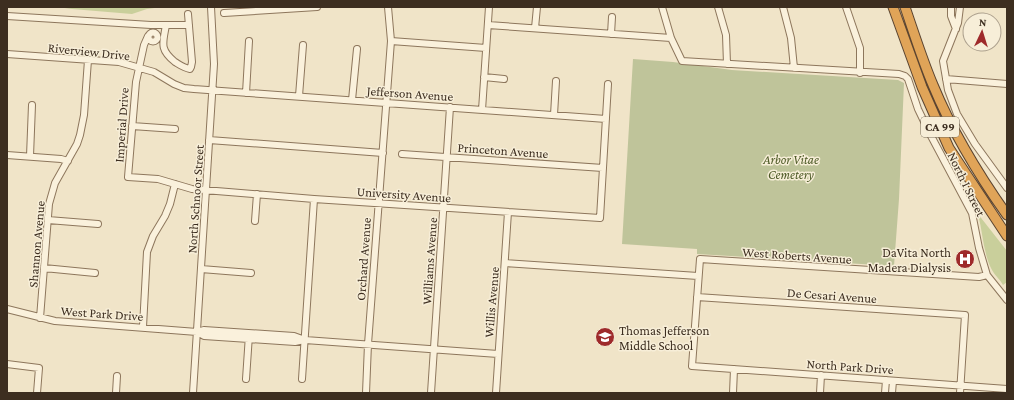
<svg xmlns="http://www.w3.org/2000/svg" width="1014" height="400" font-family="'Crimson Pro',serif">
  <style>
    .green { fill: #c9cf9b }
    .cemetery { fill: #bfc49a }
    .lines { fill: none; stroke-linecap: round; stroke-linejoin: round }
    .minor-casing { stroke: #8d765c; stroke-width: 8 }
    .highway-casing { stroke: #5b4430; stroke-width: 11 }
    .minor { stroke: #faf1dc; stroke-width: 6 }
    .highway { stroke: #e0a458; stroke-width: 9 }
    .labels { text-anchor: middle; stroke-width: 3; stroke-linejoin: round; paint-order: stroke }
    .shield { fill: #f7eed8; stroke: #756857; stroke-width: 1 }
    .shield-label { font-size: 12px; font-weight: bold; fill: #3d2e20 }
    .street-label { font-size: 13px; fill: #3d2e20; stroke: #f7eed8 }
    .park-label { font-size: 13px; font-style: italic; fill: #4d5a26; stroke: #f7eed8 }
    .poi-label { font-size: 13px; fill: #3d2e20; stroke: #f7eed8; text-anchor: end }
  </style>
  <rect width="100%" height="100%" fill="#f0e4c8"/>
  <path class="green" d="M57,7H162L147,9L132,14L72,9Z
    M978,214L1007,251V282L1003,285C1000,279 995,276 992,270C983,253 983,233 978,214Z"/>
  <path class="cemetery" d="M633,59L673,62L732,70L898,80L904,83L899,199L894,266L697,254V249L622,244Z"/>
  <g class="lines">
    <defs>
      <path id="minor" d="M662,7L671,38L682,61L899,74L905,76L908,79L918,109L930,134L972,213L979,248L987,275L1007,300
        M718,7L726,35L727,64
        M783,7L791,38L794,68
        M846,7L860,48V73
        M951,7V16L956,29
        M960,7L958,23L943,61L948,90L957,114L975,144L1007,188
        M224,13L317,7
        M7,16L151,25H189
        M166,25C163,43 159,49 175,62C180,65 184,68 190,69L191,67L192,62L188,14
        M488,25L671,38
        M535,28L537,7
        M148.5 37a4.5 4.5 0 1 1 9 0a4.5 4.5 0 1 1-9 0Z
        M611,34L612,17
        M148,36L144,45L136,82L128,177L158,179L192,189L314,199L600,218L608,84
        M391,41L486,48
        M7,54L119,62L154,72L174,84L184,88L194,89L606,119
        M484,77L504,79
        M946,79L1007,84
        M246,93L249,41
        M299,96L303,45
        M352,100L357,49
        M482,110L489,7
        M554,115L556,81
        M132,126L175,129
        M209,140L383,153
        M402,154L603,168
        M7,155L61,159L68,161
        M30,156L32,105
        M48,220L98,224
        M255,221L257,194
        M505,263L698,276
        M44,268L95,273
        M201,269L251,273
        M987,275L979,277L700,259L692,366L1007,389
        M697,297L965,315L960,393
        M7,309L55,321L197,332L204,330L294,336L305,340L498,354
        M40,318L49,204L55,183L77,144L80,135L84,115L88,60
        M143,327L147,252L153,236L165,216L170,204L175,184
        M197,332L204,336L295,342L304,340
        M7,364L39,368L37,393
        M246,379L249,335
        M302,379L314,199
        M116,393L117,376
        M193,393L214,64L211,7
        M366,393L368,344L391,41L388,7
        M431,393L450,107
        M496,393L508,212
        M733,393L734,369
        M820,393L821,375
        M885,393L886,380
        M892,393L893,381"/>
      <path id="highway" d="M893,7L922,87L949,148L1007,236
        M905,7C914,33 922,59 933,85C952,131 978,174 1007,215"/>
    </defs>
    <use href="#minor" class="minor-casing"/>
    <use href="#highway" class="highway-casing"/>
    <use href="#minor" class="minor"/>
    <use href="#highway" class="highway"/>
  </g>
  <defs>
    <symbol id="hospital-disc" viewBox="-11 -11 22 22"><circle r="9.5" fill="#9e2a2b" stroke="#f7eed8"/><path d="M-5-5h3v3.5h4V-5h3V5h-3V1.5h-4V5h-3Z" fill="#fff"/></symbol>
    <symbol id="school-disc" viewBox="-11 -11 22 22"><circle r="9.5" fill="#9e2a2b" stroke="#f7eed8"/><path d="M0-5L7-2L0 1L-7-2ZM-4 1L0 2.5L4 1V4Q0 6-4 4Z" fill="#fff"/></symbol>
  </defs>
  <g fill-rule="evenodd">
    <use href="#hospital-disc" x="954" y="248" width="22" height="22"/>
    <use href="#school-disc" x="594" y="326" width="22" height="22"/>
  </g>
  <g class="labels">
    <rect class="shield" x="921" y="117" width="38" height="20" rx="3"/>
    <g class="shield-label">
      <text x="940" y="131">CA 99</text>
    </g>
    <g class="street-label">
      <text transform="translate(89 51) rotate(6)" y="5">Riverview Drive</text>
      <text transform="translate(410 93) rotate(4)" y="5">Jefferson Avenue</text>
      <text transform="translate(121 125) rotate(-86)" y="5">Imperial Drive</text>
      <text transform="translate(503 150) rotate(4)" y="5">Princeton Avenue</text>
      <text transform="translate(967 184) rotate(64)" y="5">North I Street</text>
      <text transform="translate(404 194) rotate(4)" y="5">University Avenue</text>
      <text transform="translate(195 199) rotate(-86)" y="5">North Schnoor Street</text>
      <text transform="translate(36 244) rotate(-85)" y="5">Shannon Avenue</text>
      <text transform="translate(797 255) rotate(4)" y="5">West Roberts Avenue</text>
      <text transform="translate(363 259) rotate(-86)" y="5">Orchard Avenue</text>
      <text transform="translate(429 261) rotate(-86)" y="5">Williams Avenue</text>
      <text transform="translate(832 295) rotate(4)" y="5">De Cesari Avenue</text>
      <text transform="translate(491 302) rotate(-85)" y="5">Willis Avenue</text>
      <text transform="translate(102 313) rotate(4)" y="5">West Park Drive</text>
      <text transform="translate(850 366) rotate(4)" y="5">North Park Drive</text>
    </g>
    <g class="park-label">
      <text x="791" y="164">Arbor Vitae<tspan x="791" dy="15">Cemetery</tspan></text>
    </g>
    <g class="poi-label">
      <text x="951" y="257">DaVita North<tspan x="951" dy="15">Madera Dialysis</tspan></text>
      <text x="619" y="335" text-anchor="start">Thomas Jefferson<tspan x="619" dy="15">Middle School</tspan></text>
    </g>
  </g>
  <rect width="1014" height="400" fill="none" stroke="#3d2e20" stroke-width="16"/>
  <g transform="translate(982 32) rotate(4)"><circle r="19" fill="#f7eed8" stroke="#ada18e"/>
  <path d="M0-3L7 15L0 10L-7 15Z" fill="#9e2a2b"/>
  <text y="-6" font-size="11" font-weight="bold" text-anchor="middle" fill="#3d2e20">N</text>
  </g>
</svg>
